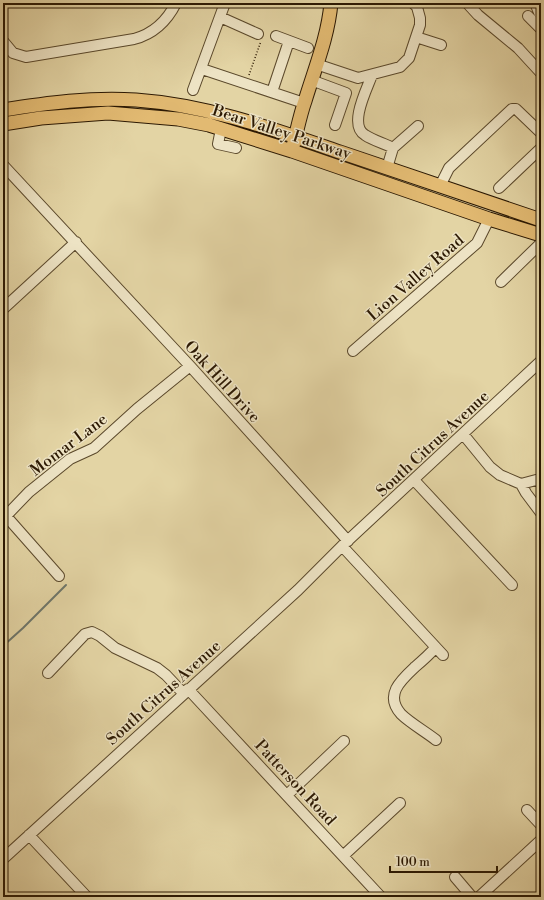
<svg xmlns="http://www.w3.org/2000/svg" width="544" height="900" font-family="'Libre Bodoni',serif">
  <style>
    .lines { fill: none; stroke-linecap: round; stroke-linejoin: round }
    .stream { stroke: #6e776c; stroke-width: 2 }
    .minor-casing { stroke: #5a482b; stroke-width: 12 }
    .major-casing { stroke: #2c1903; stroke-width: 15 }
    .path { stroke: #2c1903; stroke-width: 1.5; stroke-dasharray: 1 2; stroke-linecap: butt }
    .minor { stroke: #ede3c4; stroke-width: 10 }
    .major { stroke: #e2ba72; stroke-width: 13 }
    .labels { text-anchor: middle; stroke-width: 3; stroke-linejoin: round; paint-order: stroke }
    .street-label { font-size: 16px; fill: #2c1903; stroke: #ede3c4 }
  </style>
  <rect width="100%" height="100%" fill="#e3d4a4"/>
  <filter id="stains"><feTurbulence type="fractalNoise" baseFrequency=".005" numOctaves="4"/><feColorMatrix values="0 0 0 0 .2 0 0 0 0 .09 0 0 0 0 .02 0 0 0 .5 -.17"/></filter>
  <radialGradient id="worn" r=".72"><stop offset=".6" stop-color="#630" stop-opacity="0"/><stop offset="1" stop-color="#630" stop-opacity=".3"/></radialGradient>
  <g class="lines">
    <path class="stream" d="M3,646L23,628L66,585"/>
    <defs>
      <path id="minor" d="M467,3L478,15L518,48L541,73
        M535,3L541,17
        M528,16L541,29
        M220,17L258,34
        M276,36L308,48
        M416,37L441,45
        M3,41L13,53L26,57L134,39C153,34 167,21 176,3
        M316,64L358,78L400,67L409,58L420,25V18L417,7L413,3
        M202,69L304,103
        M372,75C367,89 348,125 365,135C374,141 384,143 393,148
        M311,80L346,93L335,125
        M193,90L225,3
        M272,92L289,41
        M221,129L218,144L236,148
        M3,165L190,366L348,541
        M387,168L393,148L418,126
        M440,186L449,168L512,109H516L541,133
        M499,188L541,148
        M501,282L541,243
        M3,309L76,242
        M353,351L477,243L489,219
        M463,434L490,467L500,475L521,484L536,480L541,482
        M414,480L512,585
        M521,484L526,493L541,513
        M6,516L59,576
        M3,519L29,492L70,459L94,448L137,409L190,366
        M342,546L443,655
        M435,648C429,655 422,661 415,667C401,680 384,695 401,714C410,723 426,732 436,740
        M48,673L85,634L92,632L100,636L115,648L157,668L166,675L183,693
        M188,689L381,897
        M287,795L344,741
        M527,810L541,825
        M29,835L87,897
        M344,855L400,803
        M3,859L298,590L342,546L541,361
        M455,877L472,897
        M479,897L541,840"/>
      <path id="major" d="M3,110C47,103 91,97 136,100C207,105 273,129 340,152C407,175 474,198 541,220
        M3,124L41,118L108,113L178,119L209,125L292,151L489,219L541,235
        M293,146C297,131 300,115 305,101C315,68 328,37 331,3"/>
    </defs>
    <use href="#minor" class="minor-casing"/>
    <use href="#major" class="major-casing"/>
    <path class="path" d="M249,75L261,41"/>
    <use href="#minor" class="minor"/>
    <use href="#major" class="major"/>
  </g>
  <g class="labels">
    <g class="street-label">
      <text transform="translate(282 131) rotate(18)" y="6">Bear Valley Parkway</text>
      <text transform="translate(415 277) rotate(-41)" y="6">Lion Valley Road</text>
      <text transform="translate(223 381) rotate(48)" y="6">Oak Hill Drive</text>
      <text transform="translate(432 443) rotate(-43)" y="6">South Citrus Avenue</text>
      <text transform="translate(68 444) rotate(-37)" y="6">Momar Lane</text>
      <text transform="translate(163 692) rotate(-42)" y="6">South Citrus Avenue</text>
      <text transform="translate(296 782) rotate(47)" y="6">Patterson Road</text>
    </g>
  </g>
  <rect width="544" height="900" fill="none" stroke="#e3d4a4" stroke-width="16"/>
  <rect x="4" y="4" width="536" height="892" fill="none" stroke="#2c1903" stroke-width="2"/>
  <rect x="8" y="8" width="528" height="884" fill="none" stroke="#2c1903"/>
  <path d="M390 866v6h107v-6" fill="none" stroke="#2c1903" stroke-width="2"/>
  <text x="396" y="866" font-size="12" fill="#2c1903" stroke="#ede3c4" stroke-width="3" paint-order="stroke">100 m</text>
  <rect width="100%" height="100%" filter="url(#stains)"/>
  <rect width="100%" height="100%" fill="url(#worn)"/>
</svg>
